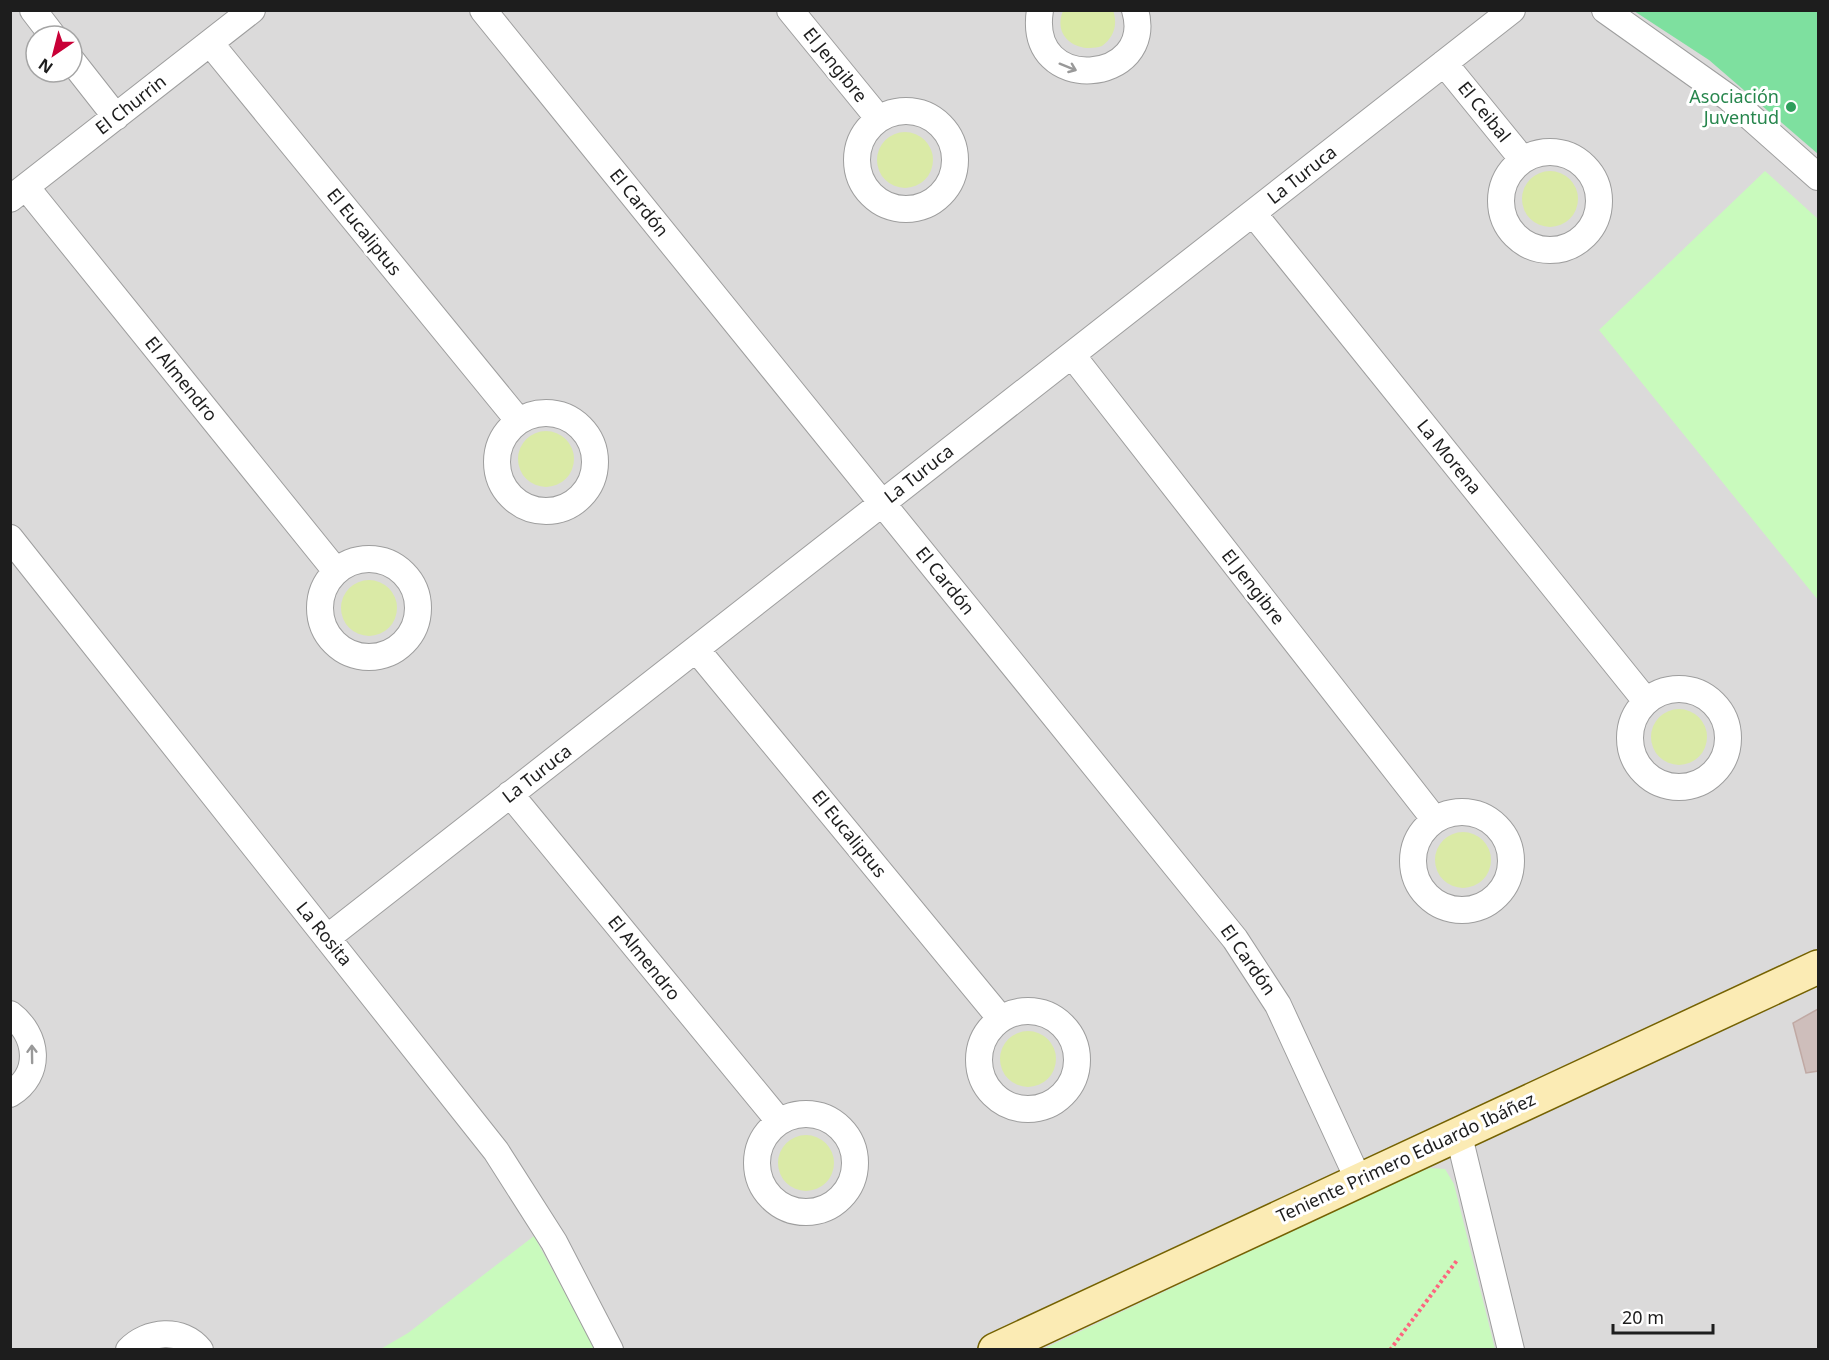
<svg xmlns="http://www.w3.org/2000/svg" width="1829" height="1360" font-family="'Noto Sans',sans-serif">
  <style>
    .residential { fill: #dbdada; fill-rule: evenodd }
    .grass { fill: #daeaa6 }
    .park { fill: #c9fabd }
    .pitch { fill: #7ee09f }
    .building { fill: #cebebb; stroke: #c0a9a4; stroke-width: 1.5 }
    .lines { fill: none; stroke-linecap: round; stroke-linejoin: round }
    .street-casing { stroke: #9e9e9e; stroke-width: 28 }
    .secondary-casing { stroke: #756202; stroke-width: 36 }
    .path { stroke: #fd657f; stroke-width: 4; stroke-dasharray: 3 3; stroke-linecap: butt }
    .street { stroke: #fff; stroke-width: 26 }
    .secondary { stroke: #fbebb4; stroke-width: 33 }
    .oneway { stroke: #999 }
    .leisure-dot { fill: #2e9e5b; stroke: #fff; stroke-width: 2 }
    .labels { text-anchor: middle; stroke-width: 6; stroke-linejoin: round; paint-order: stroke }
    .street-label { font-size: 18px; fill: #1d1d1d; stroke: #fff }
    .leisure-label { font-size: 18px; fill: #27864d; stroke: #fff; text-anchor: end }
  </style>
  <rect width="100%" height="100%" fill="#eee7e2"/>
  <path class="residential" d="M11,11H1818V1349H11ZM36,36H72V72H36Z"/>
  <path class="grass" d="M1113,10C1118,25 1114,37 1102,46C1078,54 1052,37 1063,11Z
    M877 160a28 28 0 1 1 56 0a28 28 0 1 1-56 0Z
    M1522 199a28 28 0 1 1 56 0a28 28 0 1 1-56 0Z
    M518 459a28 28 0 1 1 56 0a28 28 0 1 1-56 0Z
    M341 608a28 28 0 1 1 56 0a28 28 0 1 1-56 0Z
    M1651 737a28 28 0 1 1 56 0a28 28 0 1 1-56 0Z
    M1435 860a28 28 0 1 1 56 0a28 28 0 1 1-56 0Z
    M1000 1059a28 28 0 1 1 56 0a28 28 0 1 1-56 0Z
    M778 1163a28 28 0 1 1 56 0a28 28 0 1 1-56 0Z"/>
  <path class="park" d="M1765,171L1818,219V600L1599,330Z
    M1430,1168L1445,1169L1454,1184L1495,1349H1043L1413,1174Z
    M534,1236L596,1350H379L408,1333Z"/>
  <path class="pitch" d="M1634,11H1818V154L1709,60Z"/>
  <path class="building" d="M1818,1009V1071L1806,1073L1793,1023Z"/>
  <g class="lines">
    <defs>
      <path id="street" d="M33,10L53,36
        M483,10L1235,939L1278,1005L1359,1181
        M790,10L879,119
        M1040,10C1026,97 1157,84 1135,10
        M1605,10L1729,98L1818,177
        M210,43L518,420
        M72,61L116,117
        M1444,63L1523,160
        M857 160a49 49 0 1 1 98 0a49 49 0 1 1-98 0Z
        M1501 201a49 49 0 1 1 98 0a49 49 0 1 1-98 0Z
        M26,187L336,571
        M10,199L252,10
        M1253,213L1646,701
        M1072,355L1435,820
        M497 462a49 49 0 1 1 98 0a49 49 0 1 1-98 0Z
        M10,538L496,1151L554,1242L610,1350
        M320 608a49 49 0 1 1 98 0a49 49 0 1 1-98 0Z
        M696,649L1001,1019
        M1630 738a49 49 0 1 1 98 0a49 49 0 1 1-98 0Z
        M510,794L779,1121
        M1413 861a49 49 0 1 1 98 0a49 49 0 1 1-98 0Z
        M327,938L1512,10
        M979 1060a49 49 0 1 1 98 0a49 49 0 1 1-98 0Z
        M10,1014C38,1035 43,1074 10,1094
        M757 1163a49 49 0 1 1 98 0a49 49 0 1 1-98 0Z
        M1458,1132L1511,1350
        M129,1350C147,1331 182,1327 200,1350"/>
      <path id="secondary" d="M995,1350L1818,967"/>
    </defs>
    <use href="#street" class="street-casing"/>
    <use href="#secondary" class="secondary-casing"/>
    <path class="path" d="M1390,1350L1458,1259"/>
    <use href="#street" class="street"/>
    <use href="#secondary" class="secondary"/>
  </g>
  <defs><path id="oneway-shaft" d="M-6 0H5M1.5-3L5.5 0L1.5 3" fill="none" stroke-width="1.6" stroke-linecap="round" stroke-linejoin="round" transform="scale(1.5)"/></defs>
  <g class="oneway">
    <use href="#oneway-shaft" transform="translate(1068 67) rotate(22)"/>
    <use href="#oneway-shaft" transform="translate(32 1054) rotate(-91)"/>
  </g>
  <circle class="leisure-dot" cx="1791" cy="107" r="6"/>
  <g class="labels">
    <g class="street-label">
      <text transform="translate(835 65) rotate(51)" y="6">El Jengibre</text>
      <text transform="translate(131 105) rotate(-38)" y="6">El Churrin</text>
      <text transform="translate(1484 112) rotate(51)" y="6">El Ceibal</text>
      <text transform="translate(1302 175) rotate(-38)" y="6">La Turuca</text>
      <text transform="translate(639 203) rotate(51)" y="6">El Cardón</text>
      <text transform="translate(364 232) rotate(51)" y="6">El Eucaliptus</text>
      <text transform="translate(181 379) rotate(51)" y="6">El Almendro</text>
      <text transform="translate(1449 457) rotate(51)" y="6">La Morena</text>
      <text transform="translate(919 474) rotate(-38)" y="6">La Turuca</text>
      <text transform="translate(945 581) rotate(51)" y="6">El Cardón</text>
      <text transform="translate(1253 587) rotate(52)" y="6">El Jengibre</text>
      <text transform="translate(537 774) rotate(-38)" y="6">La Turuca</text>
      <text transform="translate(849 834) rotate(51)" y="6">El Eucaliptus</text>
      <text transform="translate(324 934) rotate(51)" y="6">La Rosita</text>
      <text transform="translate(644 958) rotate(51)" y="6">El Almendro</text>
      <text transform="translate(1248 960) rotate(55)" y="6">El Cardón</text>
      <text transform="translate(1406 1158) rotate(-25)" y="6">Teniente Primero Eduardo Ibáñez</text>
    </g>
    <g class="leisure-label">
      <text x="1779" y="103">Asociación<tspan x="1779" dy="21">Juventud</tspan></text>
    </g>
  </g>
  <rect width="1829" height="1360" fill="none" stroke="#1d1d1d" stroke-width="24"/>
  <g transform="translate(54 54) rotate(215)"><circle r="28" fill="#ffffff" stroke="#a5a5a5" stroke-width="1.5"/>
  <path d="M0-4.5L10 22L0 15L-10 22Z" fill="#c90037"/>
  <text y="-9" font-size="16" font-weight="bold" text-anchor="middle" fill="#1d1d1d">N</text>
  </g>
  <path d="M1613 1324v9h100v-9" fill="none" stroke="#1d1d1d" stroke-width="3"/>
  <text x="1622" y="1324" font-size="18" fill="#1d1d1d" stroke="#ffffff" stroke-width="4.5" paint-order="stroke">20 m</text>
</svg>
